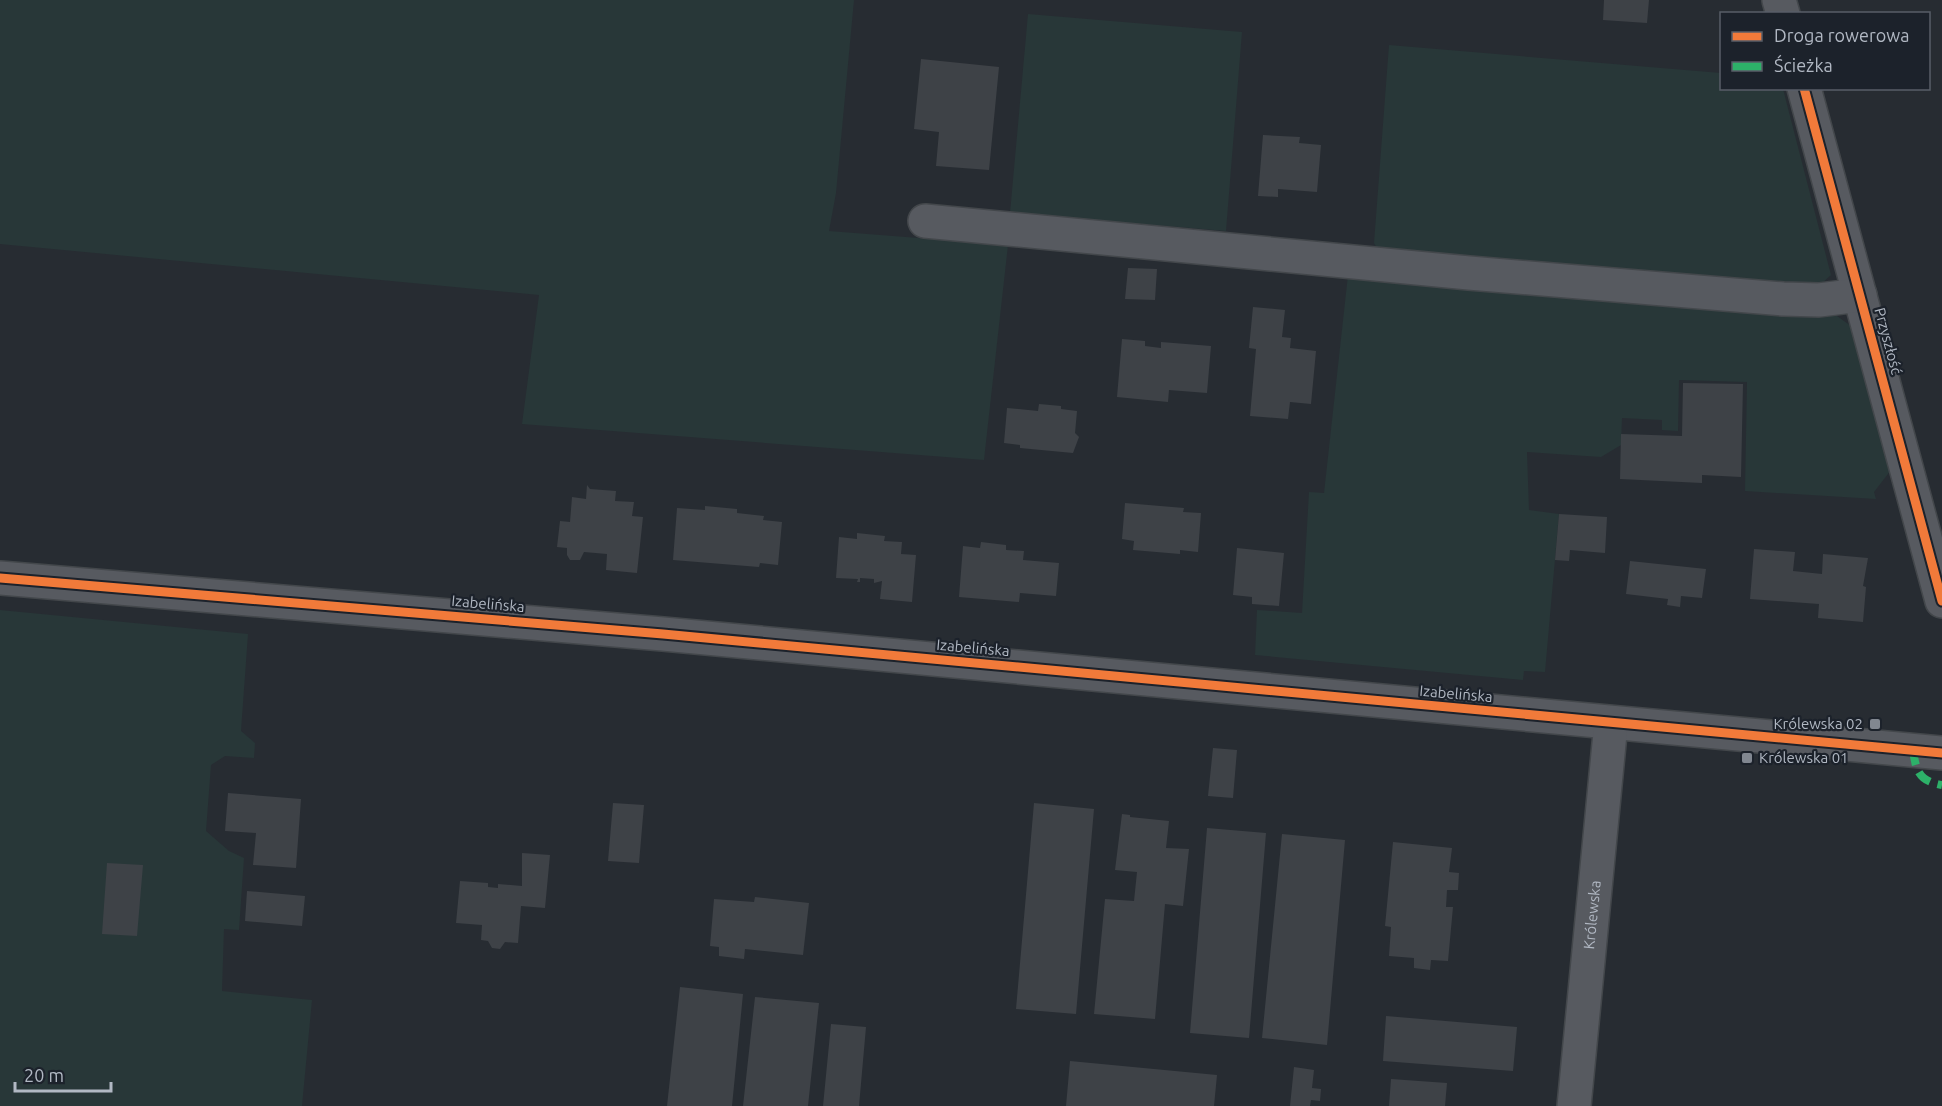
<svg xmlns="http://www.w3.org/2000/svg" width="1942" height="1106" font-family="Ubuntu,sans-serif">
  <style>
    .green { fill: #283738 }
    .building { fill: #3e4247 }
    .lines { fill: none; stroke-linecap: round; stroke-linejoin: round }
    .minor-casing { stroke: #43474b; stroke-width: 36 }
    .minor { stroke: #575a60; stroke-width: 33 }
    .quiet { stroke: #2db169; stroke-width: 8; stroke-dasharray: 15 8; stroke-linecap: butt }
    .cycleway-casing { stroke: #1c222b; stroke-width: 13 }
    .cycleway { stroke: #f17a3a; stroke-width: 9 }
    .poi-dot { fill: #818790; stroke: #1c222b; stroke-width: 2 }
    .labels { text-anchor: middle; stroke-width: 4.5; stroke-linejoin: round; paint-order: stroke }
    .street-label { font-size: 15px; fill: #b1b8c3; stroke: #1c222b }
    .poi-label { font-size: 15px; fill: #b1b8c3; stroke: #1c222b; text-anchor: end }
  </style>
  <rect width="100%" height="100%" fill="#272c32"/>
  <path class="green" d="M0,0H854L836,193L829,231L1008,245L984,460L522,424L539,295L0,244Z
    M1028,14L1242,32L1226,231L1010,213Z
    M1389,45L1721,73L1722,88L1783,89L1831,275L1820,285L1807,288L1379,252L1374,243Z
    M1348,275L1830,311L1851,326L1891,470L1874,492L1876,499L1745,491L1747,382L1679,380L1678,431L1662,430V420L1622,418L1621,445L1601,457L1527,452L1529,510L1559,514L1545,672L1524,671L1523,680L1255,655L1257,610L1302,613L1309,492L1324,493Z
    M0,610L248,634L241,731L255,743L254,758L225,756L211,765L206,831L229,851L244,858L239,930L224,929L222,991L312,1000L302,1106H0Z"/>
  <path class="building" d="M1604,0H1649L1647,23L1603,20Z
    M921,59L999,67L989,170L936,166L939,132L914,129Z
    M1263,135L1300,137L1299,143L1321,145L1317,192L1278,189V197L1258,196Z
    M1128,268L1157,269L1155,300L1125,299Z
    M1253,307L1285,310L1282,337L1291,338L1290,348L1316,351L1311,404L1290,402L1288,419L1250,416L1256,349L1249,348Z
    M1122,339L1145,341V346L1161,348V342L1211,346L1207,393L1169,390L1168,402L1117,397Z
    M1683,383L1743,384L1741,477L1702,475V483L1620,479L1621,434L1682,436Z
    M1039,404L1061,406V409L1077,411L1075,433L1079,437L1073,453L1020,448V445L1004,443L1007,408L1038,411Z
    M587,485L590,489L616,491L615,501L634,502L632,516L643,517L637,573L606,570L607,554L584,552L580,560H570L567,555V548L557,547L560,521L570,522L572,497L586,499Z
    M1125,503L1184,508L1183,512L1201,513L1198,552L1180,550V554L1133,550L1134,541L1122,539Z
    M705,506L737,509V513L764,516L763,520L782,522L778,565L760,563L759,567L673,560L677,508L705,510Z
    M1559,514L1607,517L1605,553L1570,550L1569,561L1555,560Z
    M857,533L885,536L884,541L902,542L901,554L916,555L912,602L880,599L882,581L874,583V579L860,578V582H857L858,579L836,578L839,537L857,539Z
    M981,542L1006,545V550L1024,551L1023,560L1059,563L1056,596L1020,593L1019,602L959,597L963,546L980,548Z
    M1237,548L1284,553L1279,606L1252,604V597L1233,595Z
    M1754,549L1795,552L1793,571L1822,574L1823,554L1868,558L1863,586L1866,587L1863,622L1818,618L1819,604L1750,599Z
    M1630,561L1706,569L1702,598L1681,596L1680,607L1667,605L1668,599L1626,594Z
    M1213,748L1237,750L1233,798L1208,796Z
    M228,793L301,799L296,868L253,865L256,833L225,831Z
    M613,803L644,805L639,863L608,861Z
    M1034,803L1094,809L1076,1014L1016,1009Z
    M1122,814L1130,815V817L1169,821L1166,848L1189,849L1183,906L1165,904L1155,1019L1094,1014L1105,899L1134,901L1137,872L1115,870Z
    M1207,828L1266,833L1249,1038L1190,1033Z
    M1282,834L1345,840L1327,1045L1262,1038Z
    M1393,842L1452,848L1449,872L1459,873L1458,890H1447L1446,907H1453L1448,961L1431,960L1430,970L1414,968V958L1389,956L1391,927L1385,926Z
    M522,853L550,855L545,908L521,906L518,943L505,942L500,949L492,948L488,941L481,940L482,925L456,923L460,881L488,883V887L498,888V884L522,886Z
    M107,863L143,865L137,936L102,934Z
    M247,891L305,896L302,926L245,921Z
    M755,897L809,903L803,955L745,949L744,959L719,956V947L710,946L714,899L754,902Z
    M680,987L743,994L732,1106H667Z
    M755,997L819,1003L808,1106H743Z
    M1386,1016L1517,1027L1513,1071L1383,1061Z
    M831,1024L866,1027L859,1106H823Z
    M1070,1061L1217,1075L1214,1106H1066Z
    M1294,1067L1314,1070L1312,1088L1321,1089L1320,1101L1311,1100L1310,1106H1290Z
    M1391,1079L1447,1083L1445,1106H1389Z"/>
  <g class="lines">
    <defs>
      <g id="minor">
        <path d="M1779,0L1783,14"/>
        <path d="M1804,88L1942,601"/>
        <path d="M925,221L1469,273L1783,299L1819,300L1860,295"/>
        <path d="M0,578L663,634L1942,753"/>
        <path id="s1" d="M1574,1106L1611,723"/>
      </g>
    </defs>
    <use href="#minor" class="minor-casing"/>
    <use href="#minor" class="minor"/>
    <path class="quiet" d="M1913,750C1916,771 1919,781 1942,785"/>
    <defs>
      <path id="cycleway" d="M1804,88L1942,601
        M0,578L663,634L1942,753"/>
    </defs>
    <use href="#cycleway" class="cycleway-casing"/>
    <use href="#cycleway" class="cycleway"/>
  </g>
  <g class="poi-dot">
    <rect x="1869" y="718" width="12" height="12" rx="3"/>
    <rect x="1741" y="752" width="12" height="12" rx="3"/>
  </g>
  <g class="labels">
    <g class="street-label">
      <text transform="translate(1888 341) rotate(75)" y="5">Przyszłość</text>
      <text transform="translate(488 604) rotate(5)" y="5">Izabelińska</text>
      <text transform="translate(973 648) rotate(5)" y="5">Izabelińska</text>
      <text transform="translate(1456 694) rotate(5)" y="5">Izabelińska</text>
      <text dy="5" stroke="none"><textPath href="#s1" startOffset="192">Królewska</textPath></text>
    </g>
    <g class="poi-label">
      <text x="1863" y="729">Królewska 02</text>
      <text x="1759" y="763" text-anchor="start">Królewska 01</text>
    </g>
  </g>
  <rect x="1720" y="12" width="210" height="78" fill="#1c222b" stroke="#585e68" stroke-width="1.5"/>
  <rect x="1732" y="32" width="30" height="9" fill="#f17a3a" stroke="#585e68" stroke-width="1.5"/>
  <text x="1774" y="42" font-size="18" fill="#b1b8c3">Droga rowerowa</text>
  <rect x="1732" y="62" width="30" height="9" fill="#2db169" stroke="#585e68" stroke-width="1.5"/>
  <text x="1774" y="72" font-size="18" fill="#b1b8c3">Ścieżka</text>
  <path d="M15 1082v9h96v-9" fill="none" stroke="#b1b8c3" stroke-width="3"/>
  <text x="24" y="1082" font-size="18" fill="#b1b8c3" stroke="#1c222b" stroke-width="4.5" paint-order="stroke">20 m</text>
</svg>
